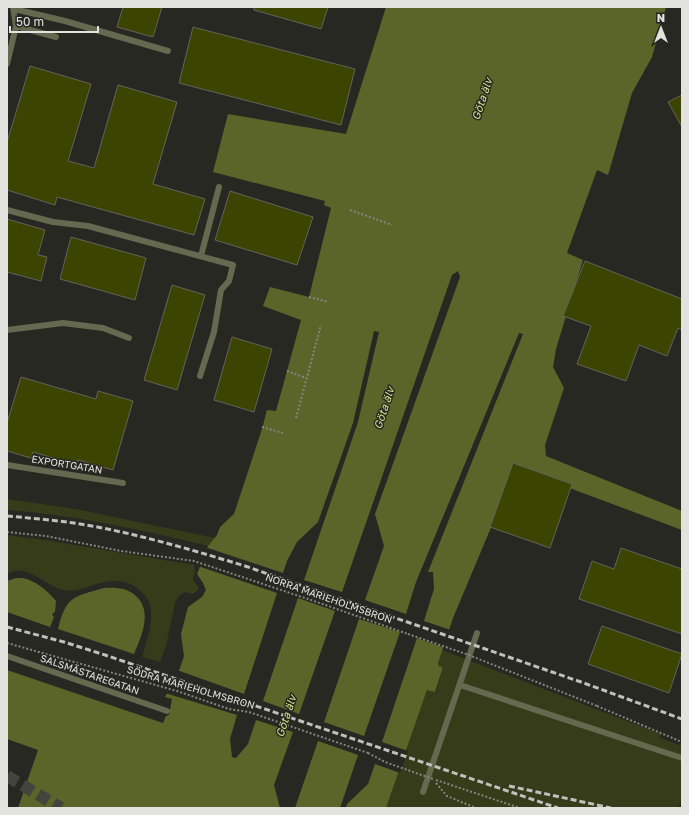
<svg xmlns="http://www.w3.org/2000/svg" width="689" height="815" font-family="'Golos Text',sans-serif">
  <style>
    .green { fill: #363b1a }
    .water { fill: #5c6529 }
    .pier { fill: #272822; fill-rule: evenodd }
    .building { fill: #3c4401; stroke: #62645d }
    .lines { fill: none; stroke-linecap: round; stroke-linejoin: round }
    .motorway-tunnel { stroke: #43443e; stroke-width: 12; stroke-dasharray: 12 6; stroke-linecap: butt }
    .path { stroke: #858580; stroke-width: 2; stroke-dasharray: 2 2; stroke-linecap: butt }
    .service { stroke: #646950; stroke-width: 6 }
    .rail { stroke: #c0c0bc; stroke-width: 3; stroke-dasharray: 6 3; stroke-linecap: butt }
    .path-bridge { stroke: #858580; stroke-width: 2; stroke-dasharray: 2 2; stroke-linecap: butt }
    .labels { text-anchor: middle; stroke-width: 3; stroke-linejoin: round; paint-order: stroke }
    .street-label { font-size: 10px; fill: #e2e2de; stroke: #272822 }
    .water-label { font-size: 11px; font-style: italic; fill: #d7e68e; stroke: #272822 }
  </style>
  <rect width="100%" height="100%" fill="#272822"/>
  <path class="green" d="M7,499L76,509L215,538L208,546C142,530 75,515 7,510Z
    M7,535L46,540L194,565L195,572L193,579L199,589L193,594L185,592L178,597L175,603L166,646L160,662L142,657C147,642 156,614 148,600C146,595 141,592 138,589C129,581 117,580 106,582C92,584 78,593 64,590C45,587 28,562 7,574Z
    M442,650L661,734L660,738L682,746V798L678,808H386L427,690L436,692L442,670L438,663Z"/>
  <path class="water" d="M386,7H666L652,57L632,93L608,175L597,170L567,253L583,260L556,349L553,367L564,388L545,445L546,456L682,511V530L516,468L453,618L438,663L439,666L442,667V670L435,692L427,690L386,808H18L38,750L7,739V670L163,723L166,716L169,715L172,699L165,697L180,668L184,656L181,634L188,607L202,597L206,590L203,583L197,574L208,546L217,535L220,527L234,514L262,429L267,410L276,411L301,320L263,306L270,287L309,297L331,208L324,205L325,201L213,172L228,114L346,134Z
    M22,578C35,580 47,590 56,601L55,612L52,614L54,617L50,627L7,612V581L16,578Z
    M104,588C117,587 129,588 138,598C152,614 141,637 134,654L58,629C66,596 73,597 104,588Z"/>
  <path class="pier" d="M458,271L460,277L375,514L384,546L365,600L406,614L416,582L519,333L523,334L428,572H433L434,589L424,621L451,630L445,648L417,638L382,742L408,751L400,773L375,764L368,784L347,804L346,808H340L358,755L318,741L295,808H280L274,785L293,732L256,720L248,744L236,758L232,757L230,739L237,715L165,693L177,670L244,694L277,593L198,566L205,547L283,573L287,561L297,542L318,522L353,423L374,331L379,332L358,422L304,580L342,592L452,275ZM298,598L335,611L299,714L263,701ZM359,619L400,632L364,736L324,722Z"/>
  <path class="building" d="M123,7H162L153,37L117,27Z
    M254,7H328L321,29L254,10Z
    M193,27L355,69L341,125L179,83Z
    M30,66L91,84L68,161L94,168L118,85L177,102L153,184L205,199L194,235L57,197L55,205L7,190V142Z
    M682,95V127L668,102Z
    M230,191L313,217L297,265L215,240Z
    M7,219L45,230L38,255L47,257L41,281L7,272Z
    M71,237L146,258L135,300L60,279Z
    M585,261L682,299V330L678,328L667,356L639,345L626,381L577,364L591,326L563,316Z
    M172,285L205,295L177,390L144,380Z
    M232,337L272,349L254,412L214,400Z
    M21,377L96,399L98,391L133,401L113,470L78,460L76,465L33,452L31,458L7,451V423Z
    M513,463L572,484L550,548L490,527Z
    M621,548L682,569V634L579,599L592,561L614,569Z
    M602,626L682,654L669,693L588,664Z"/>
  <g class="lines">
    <path class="motorway-tunnel" d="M7,776L61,808"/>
    <path class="path" d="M350,210L392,225
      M309,297L328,302
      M287,371L306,378
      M296,418L321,325
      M262,427L283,433
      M7,532L46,536L121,551L194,561L311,600L408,634
      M7,643L177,691L229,709L249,712L368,753
      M597,706L682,742
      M436,780L520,808
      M436,783L447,796L476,808"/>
    <path class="service" d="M14,9L65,21L168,51
      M16,26L56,37
      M7,64L16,26L13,7
      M7,210L53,222L88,226L233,265L229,281L221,290L214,332L200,376
      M201,256L219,187
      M7,330L63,323L103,328L129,338
      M7,465L123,483
      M7,656L167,711
      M460,685L682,758
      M423,792L477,633"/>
    <path class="rail" d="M7,516C29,518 52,520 74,523C132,532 189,549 245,566L581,682L682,719
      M7,627L64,642L105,655L558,808
      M509,786L611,808"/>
    <path class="path-bridge" d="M408,634L466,654L597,706
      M368,753L385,762L433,779"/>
  </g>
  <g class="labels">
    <g class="street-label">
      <text transform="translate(67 464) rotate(9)" y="4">EXPORTGATAN</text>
      <text transform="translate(329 598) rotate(19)" y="4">NORRA MARIEHOLMSBRON</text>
      <text transform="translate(90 674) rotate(19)" y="4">SALSMÄSTAREGATAN</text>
      <text transform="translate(191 687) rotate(16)" y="4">SÖDRA MARIEHOLMSBRON</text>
    </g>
    <g class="water-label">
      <text transform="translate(482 99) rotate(-72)" y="4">Göta älv</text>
      <text transform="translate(384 408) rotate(-72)" y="4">Göta älv</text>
      <text transform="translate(286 716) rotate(-72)" y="4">Göta älv</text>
    </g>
  </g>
  <rect width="689" height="815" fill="none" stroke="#e2e2de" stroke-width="16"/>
  <g transform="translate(661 28)" stroke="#272822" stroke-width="3" paint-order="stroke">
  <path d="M0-3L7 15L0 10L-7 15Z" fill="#e2e2de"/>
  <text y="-6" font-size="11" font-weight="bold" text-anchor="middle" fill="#e2e2de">N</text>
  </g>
  <path d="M10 26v6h88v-6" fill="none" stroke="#e2e2de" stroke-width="2"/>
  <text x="16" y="26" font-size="12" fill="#e2e2de" stroke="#272822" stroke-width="3" paint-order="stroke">50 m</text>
</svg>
